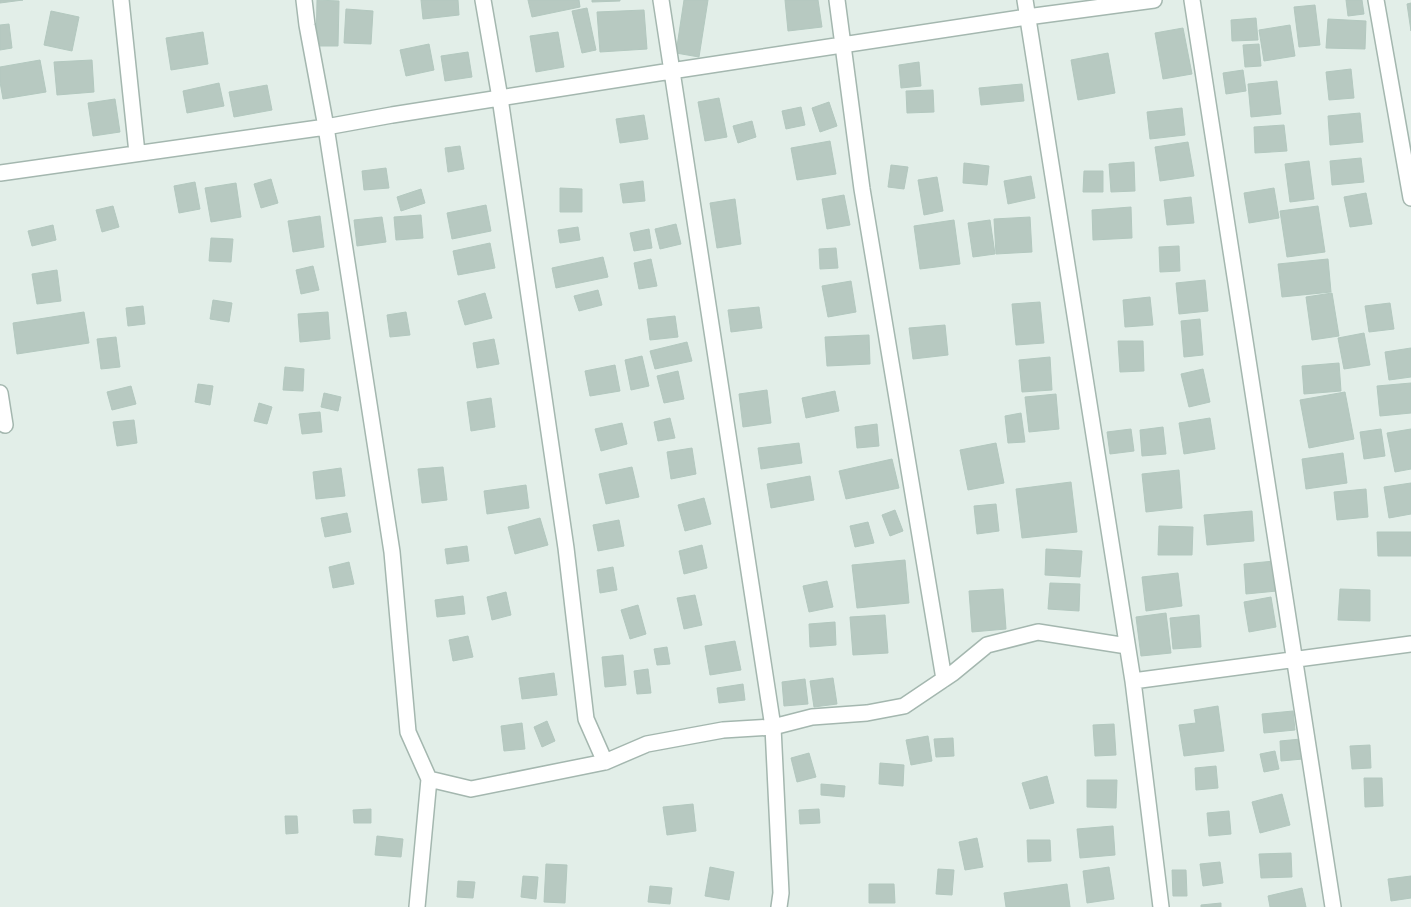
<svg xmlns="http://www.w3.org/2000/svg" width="1411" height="907" font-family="'Nunito Sans',sans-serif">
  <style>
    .building { fill: #b7c9c1; stroke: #b3c8bf }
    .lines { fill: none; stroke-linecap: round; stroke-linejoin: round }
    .minor-casing { stroke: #a4b7af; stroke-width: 18 }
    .minor { stroke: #fff; stroke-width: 15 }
  </style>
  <rect width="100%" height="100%" fill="#e2eee8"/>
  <path class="building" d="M0,0H23L0,3Z
    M317,0L339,1L338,46H316Z
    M421,0H458L459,15L423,19Z
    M528,0H579L580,7L532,17Z
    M592,0H620V1L592,2Z
    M684,0H708L699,57L676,53Z
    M785,0H818L822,27L788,31Z
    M1346,0H1362L1364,14L1348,16Z
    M1411,3V31L1407,4Z
    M1315,5L1320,45L1299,47L1294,7Z
    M587,8L596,50L582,53L572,11Z
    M346,9L373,11L371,44L344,43Z
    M644,10L647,49L600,52L597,12Z
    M51,11L79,17L72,51L44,45Z
    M1256,18L1258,40L1232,41L1231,20Z
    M1328,19L1366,21L1365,49L1326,48Z
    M9,24L12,48L0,50V25Z
    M1290,25L1295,56L1264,61L1259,30Z
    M1183,28L1192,74L1163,79L1155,33Z
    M203,32L208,64L171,70L166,38Z
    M558,32L564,67L536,72L530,36Z
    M429,44L434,70L406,76L400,50Z
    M1259,44L1261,66L1245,67L1243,45Z
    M468,52L472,77L445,81L441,56Z
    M1108,53L1115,93L1078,100L1071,60Z
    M40,60L46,92L3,99L0,82V67Z
    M92,60L94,92L57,95L54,62Z
    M919,62L921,86L901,88L899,65Z
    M1351,69L1354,98L1329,100L1326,72Z
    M1243,70L1246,91L1226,94L1223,73Z
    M1277,81L1281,114L1251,117L1248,84Z
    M219,83L224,106L187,113L183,91Z
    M1022,84L1024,101L981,105L979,88Z
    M267,85L272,110L234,117L229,92Z
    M933,90L934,112L907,113L906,91Z
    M719,98L727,137L705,141L698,102Z
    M115,99L120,132L93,136L88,103Z
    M829,102L837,126L820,132L812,108Z
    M801,107L805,125L786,129L782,111Z
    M1182,108L1185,135L1150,139L1147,112Z
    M1360,113L1363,142L1330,145L1328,116Z
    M644,115L648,139L620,143L616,119Z
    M752,121L756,137L738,143L733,126Z
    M1284,125L1287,151L1255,153L1254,127Z
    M830,141L836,174L797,180L791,148Z
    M1188,142L1194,176L1160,181L1155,147Z
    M460,146L464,169L448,172L445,148Z
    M1361,158L1364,182L1332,185L1330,161Z
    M1309,161L1314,199L1290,202L1285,164Z
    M1134,162L1135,191L1111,192L1109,164Z
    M964,163L989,166L987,185L963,183Z
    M891,165L908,167L904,189L888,187Z
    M386,168L389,188L364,190L362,171Z
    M1084,171H1103V192H1083Z
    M1031,176L1035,198L1008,204L1004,181Z
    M937,177L943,211L924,215L918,180Z
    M271,179L278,203L261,208L254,184Z
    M643,181L645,201L623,203L620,184Z
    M195,182L200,209L179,213L174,186Z
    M236,183L241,217L211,222L205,188Z
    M560,188L582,189V212H560Z
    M1274,188L1279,218L1249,223L1244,193Z
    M421,189L425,203L401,211L397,197Z
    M1366,193L1372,224L1350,227L1344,197Z
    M844,195L850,225L827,229L822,199Z
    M1191,197L1194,223L1167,225L1164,200Z
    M735,199L741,244L717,248L710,203Z
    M486,205L491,231L452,239L447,213Z
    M113,206L119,227L102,232L96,210Z
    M1318,206L1325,252L1287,257L1280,211Z
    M1131,207L1132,238L1093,240L1092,210Z
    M421,215L423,238L396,240L394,217Z
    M320,216L324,247L293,252L288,221Z
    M382,217L386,242L357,246L354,220Z
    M1030,217L1032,252L996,254L994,219Z
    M954,220L960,264L920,269L914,226Z
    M990,220L995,254L973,257L968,223Z
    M676,224L681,244L660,249L655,229Z
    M53,225L56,240L32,246L28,231Z
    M578,227L580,240L560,243L558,230Z
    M649,229L652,248L634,251L630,233Z
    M211,238L233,239L231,262L209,261Z
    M490,243L495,268L458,275L453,251Z
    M1179,246L1180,271L1160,272L1159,247Z
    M836,248L838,268L820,269L819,249Z
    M603,257L608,277L556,288L552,268Z
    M651,259L657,286L639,289L634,263Z
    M1328,259L1331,292L1282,297L1278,264Z
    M313,266L319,290L301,294L296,270Z
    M57,270L61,301L37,304L32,274Z
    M1205,280L1208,311L1179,314L1176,283Z
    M851,281L856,312L828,317L822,286Z
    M598,290L602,305L579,311L574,296Z
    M485,293L492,318L465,325L458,301Z
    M1332,293L1339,336L1312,340L1306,297Z
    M1150,297L1153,325L1125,327L1123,300Z
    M213,300L232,303L229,322L210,319Z
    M1040,302L1044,343L1016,345L1012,304Z
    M1390,303L1394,329L1369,332L1365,306Z
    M143,306L145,324L128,326L126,308Z
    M759,307L762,328L731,332L728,310Z
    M84,312L89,343L17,354L13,323Z
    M328,312L330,339L300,342L298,314Z
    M406,312L410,335L390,337L387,315Z
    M675,316L678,337L650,340L647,319Z
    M1200,319L1203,355L1184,357L1181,321Z
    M945,325L948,355L913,359L909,328Z
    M1364,333L1370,365L1344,369L1338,338Z
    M869,335L870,364L827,366L825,337Z
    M116,337L120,367L101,369L97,339Z
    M494,339L499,364L477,368L473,343Z
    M1118,341H1143L1144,371L1120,372Z
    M687,342L692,361L655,369L650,351Z
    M1411,348V377L1389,380L1385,352Z
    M642,356L649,386L631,390L625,360Z
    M1050,357L1052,390L1022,392L1019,360Z
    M1339,363L1341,391L1304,394L1302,366Z
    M615,365L620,391L590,396L585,371Z
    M285,367L304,369L303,391L283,390Z
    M1203,369L1210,402L1189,407L1181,374Z
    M678,371L684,399L664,403L657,376Z
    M1411,383V413L1380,416L1377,386Z
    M198,384L213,386L210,405L195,402Z
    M131,386L136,404L112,410L107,392Z
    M767,390L771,423L743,427L739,394Z
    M835,391L839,411L806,418L802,398Z
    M1345,392L1354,439L1309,448L1300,400Z
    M324,393L341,397L338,411L321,407Z
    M1056,394L1059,429L1029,432L1025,397Z
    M491,398L495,427L471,431L467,402Z
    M259,403L272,407L267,424L254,421Z
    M320,412L322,432L302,434L299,414Z
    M1021,413L1025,442L1008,443L1005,416Z
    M670,418L675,438L658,441L654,422Z
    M1210,418L1215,449L1184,454L1179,423Z
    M134,420L137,443L117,446L113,422Z
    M622,423L627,444L601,451L595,429Z
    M877,424L879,446L857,448L855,427Z
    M1163,427L1166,454L1142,456L1140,430Z
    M1131,429L1134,451L1110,454L1107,432Z
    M1381,429L1385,456L1364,459L1360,432Z
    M1411,429V469L1395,472L1387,433Z
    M799,443L802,463L761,469L758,448Z
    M996,443L1004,483L968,490L960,450Z
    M692,448L696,474L671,479L667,452Z
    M1343,453L1347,483L1306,489L1302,459Z
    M892,459L899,488L846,499L839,471Z
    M443,467L447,500L422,503L418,469Z
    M632,467L639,497L606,504L599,474Z
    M341,468L345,496L316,499L313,472Z
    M1179,470L1182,508L1146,512L1142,474Z
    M810,476L814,500L771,508L767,484Z
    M1071,482L1077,532L1022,538L1016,489Z
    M1411,483V514L1389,518L1384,487Z
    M526,485L529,508L487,514L484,491Z
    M1366,489L1368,517L1337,520L1334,492Z
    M704,498L711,524L685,531L678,505Z
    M996,504L999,531L977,534L974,506Z
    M895,510L903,531L890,536L882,515Z
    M1252,511L1254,541L1207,545L1204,515Z
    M347,513L351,532L325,537L321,518Z
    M540,518L548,545L515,554L508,527Z
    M619,520L624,546L598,551L593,525Z
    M868,522L874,543L855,547L850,526Z
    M1159,526L1193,527L1192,555H1158Z
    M1377,532H1411V556H1378Z
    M702,545L707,568L684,574L679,551Z
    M467,546L469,561L447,564L445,549Z
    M1046,549L1082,551L1080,577L1045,575Z
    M905,560L909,603L857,608L852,565Z
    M1274,561L1277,591L1246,594L1244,564Z
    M349,562L354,584L333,588L329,567Z
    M613,567L617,590L600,593L597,570Z
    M1178,573L1182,606L1146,611L1142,577Z
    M827,581L833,607L809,612L803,586Z
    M1050,583L1080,584L1079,611L1048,609Z
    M1003,589L1006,629L972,632L969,591Z
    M1340,589L1370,590V621L1338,620Z
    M506,592L511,615L492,620L487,597Z
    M695,595L702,625L684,629L677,598Z
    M463,596L465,614L437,617L435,600Z
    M1271,597L1276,627L1249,632L1244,602Z
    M638,605L646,634L630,639L621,610Z
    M1166,613L1171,653L1141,656L1136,617Z
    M885,615L888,653L853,655L850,617Z
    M1199,615L1201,647L1173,649L1170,618Z
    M835,622L836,645L810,647L809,624Z
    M468,636L473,657L453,661L449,640Z
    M735,641L741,670L710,675L705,646Z
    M667,647L670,664L657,665L654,649Z
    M623,655L626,685L605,687L602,657Z
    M648,669L651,693L637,694L634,671Z
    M554,673L557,695L522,699L519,678Z
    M833,678L837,704L814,707L810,681Z
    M805,679L808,704L784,706L782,682Z
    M743,684L745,700L719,703L717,688Z
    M1218,706L1224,751L1184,756L1179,725L1196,723L1194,710Z
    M1293,711L1295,730L1264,733L1262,714Z
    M547,721L555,741L542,747L534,727Z
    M522,723L525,749L504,751L501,726Z
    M1114,724L1116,755L1095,756L1093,725Z
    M928,736L932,761L911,765L906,740Z
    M953,738L954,756L936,757L934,739Z
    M1301,739L1303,759L1281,761L1280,741Z
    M1370,745L1371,768L1352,769L1350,746Z
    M1275,751L1279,769L1264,772L1260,754Z
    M809,753L816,777L797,782L791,758Z
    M880,763L904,765L903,786L879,784Z
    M1216,766L1218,788L1196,790L1195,768Z
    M1047,776L1054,803L1030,809L1022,783Z
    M1364,778H1382L1383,806L1365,807Z
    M1087,780H1117L1116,808L1087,807Z
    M821,784L845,786L844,797L821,795Z
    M1282,794L1290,825L1260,833L1252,802Z
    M693,804L696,831L667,835L663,807Z
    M371,809V823H354L353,810Z
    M819,809L820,823L800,824L799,810Z
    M1229,811L1231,834L1209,836L1207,813Z
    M285,816H297L298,833L286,834Z
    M1113,826L1115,855L1080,858L1077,829Z
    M377,836L403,839L401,857L375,855Z
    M977,838L983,867L965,870L959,842Z
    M1027,840H1050L1051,861L1028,862Z
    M1291,853L1292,877L1261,878L1259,854Z
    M1220,862L1223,883L1203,886L1200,864Z
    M546,864L567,865L565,903L544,902Z
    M710,867L734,872L729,900L705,896Z
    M1109,867L1114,899L1087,903L1083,871Z
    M938,869L954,870L952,895L936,894Z
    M1172,870H1186L1187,896H1173Z
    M523,876L538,877L536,899L521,897Z
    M1411,876V898L1391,901L1388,879Z
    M458,881L475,882L473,898L457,897Z
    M869,884H894L895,903H869Z
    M1067,884L1070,907H1006L1004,893Z
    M650,886L672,888L670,904L648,902Z
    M1302,888L1306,907H1270L1268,896Z
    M1221,903V907H1201V905Z"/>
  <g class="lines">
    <defs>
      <path id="minor" d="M121,0L137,153
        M304,0L307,25L326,127L392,552L408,732L429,779L471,789L605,762
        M483,0L500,98L566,548L586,719L605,762L647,744L723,730L773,727L812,717L867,713L904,706L953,673L987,645L1038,632L1127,646
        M661,0L773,727L781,893L779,907
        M837,0L862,189L944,679
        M1025,0L1133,681L1161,907
        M1192,0L1333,907
        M1376,0L1411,198
        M0,173L326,127L392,115L671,71L1027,17L1154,0
        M0,393L5,425
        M1133,681L1411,644
        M417,907L429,779"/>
    </defs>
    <use href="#minor" class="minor-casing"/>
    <use href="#minor" class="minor"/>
  </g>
</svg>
